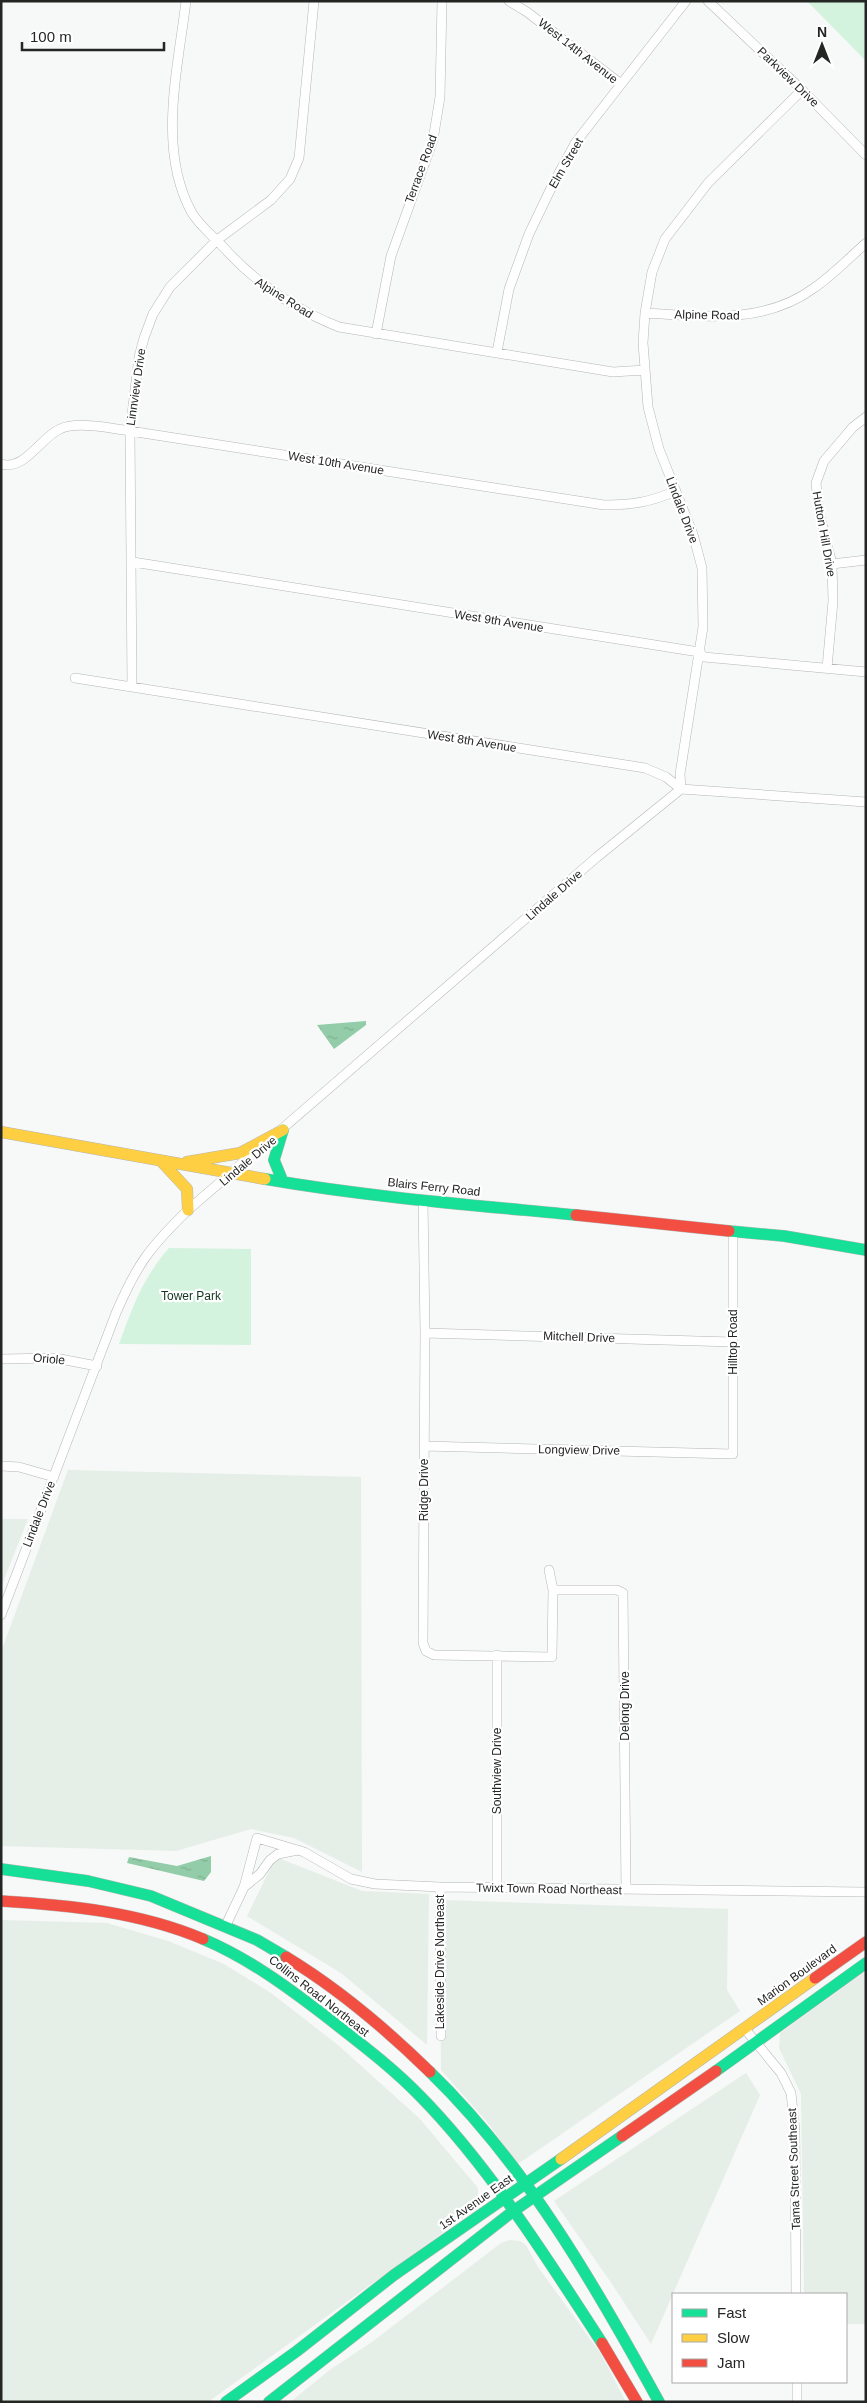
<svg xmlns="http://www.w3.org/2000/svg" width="867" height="2403" font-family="Arial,sans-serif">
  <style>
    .built { fill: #e6eee8 }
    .green { fill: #d4f3de }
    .water { fill: url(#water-ripples) }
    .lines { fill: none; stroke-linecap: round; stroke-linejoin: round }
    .street-casing { stroke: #b4b6b4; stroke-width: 10 }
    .fast-casing { stroke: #b4b6b4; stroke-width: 12 }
    .slow-casing { stroke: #b4b6b4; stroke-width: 12 }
    .jam-casing { stroke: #b4b6b4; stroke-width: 12 }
    .street { stroke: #fefefe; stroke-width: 9 }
    .fast { stroke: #16e098; stroke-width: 11 }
    .slow { stroke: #ffcf43; stroke-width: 11 }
    .jam { stroke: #f24e42; stroke-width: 11 }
    .labels { text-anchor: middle; stroke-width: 4.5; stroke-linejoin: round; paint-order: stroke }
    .street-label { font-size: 12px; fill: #242624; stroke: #fff }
    .park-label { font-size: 12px; fill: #123521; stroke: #fff }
  </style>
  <defs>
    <pattern id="water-ripples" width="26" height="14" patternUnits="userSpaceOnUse" patternTransform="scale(1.25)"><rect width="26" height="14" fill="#93cca8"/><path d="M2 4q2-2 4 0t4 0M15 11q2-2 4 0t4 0" fill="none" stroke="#7faf90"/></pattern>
  </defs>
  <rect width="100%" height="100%" fill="#f6f9f7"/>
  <path class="built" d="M68,1470L361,1477L362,1872L294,1838L251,1829L176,1851L1,1846V1652Z
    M1,1519H28L1,1587Z
    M276,1857L362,1891L429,1894L427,2045L341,1973L247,1916Z
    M440,1900L728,1909L727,1990L740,2011L518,2164L487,2122L441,2070Z
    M1,1920L107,1923L168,1941L224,1964L271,1993L338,2045L420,2119L478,2188V2203L470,2213L208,2402H1Z
    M866,1971V2324H846V2294H804L801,2094L779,2048L780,2033Z
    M746,2073L760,2095L651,2344L612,2284L554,2201Z
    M510,2240L520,2241L526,2245L538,2267L601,2354L626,2402H290L331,2369L372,2342L501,2243Z"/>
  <path class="green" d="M807,1H866V61Z
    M169,1248L251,1249V1345L119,1344C133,1306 142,1279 169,1248Z"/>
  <path class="water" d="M366,1021V1025L334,1049L317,1025Z
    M211,1856V1872L204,1881L127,1863L129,1857L177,1866Z"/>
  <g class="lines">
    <defs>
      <path id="street" d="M186,1C178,69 157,150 192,213C200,226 215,238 225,249C258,285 294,309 339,327L613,372L645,370
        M509,1L527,12L621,84
        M708,1L802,90L866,155
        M645,313C703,316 764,325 814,288C833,275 849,258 866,243
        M376,334L391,256L433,140L440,97L442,1
        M497,352L509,289L529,234L553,184L576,142L686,1
        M1,464C25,471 41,437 60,429C76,421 112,428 130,431L604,505C633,505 650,502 676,491
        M133,562L699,652L704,657L866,672
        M832,564L866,560
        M827,668L833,601L832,564L819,512L816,483L824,461L853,427L866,417
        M75,678L645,768L666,777L681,789L866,802
        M132,687L130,431L139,357L144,338L153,314L170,287L217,240L271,200L290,179L299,158L314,1
        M681,789L680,774L703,627L702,568L693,534L659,449L648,407L643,343L645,313L652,272L665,239L708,183L802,90
        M423,1200L425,1333L423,1643L426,1651L434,1655L552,1657L553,1590L549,1570
        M425,1333L733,1342
        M1,1359L55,1358L97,1366
        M424,1446L733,1454V1230
        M1,1466L19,1467L54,1477
        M553,1590H617L623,1593L626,1890
        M1,1615L116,1313C137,1264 150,1247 188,1210L597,857L681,789
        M244,1887L260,1874L270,1860L278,1854L298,1850
        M440,1887L441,2036
        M497,1888V1655
        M225,1927L244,1887L257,1838L304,1852L351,1879L375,1884L440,1887L866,1892
        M745,2029L781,2073L791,2093L795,2131L796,2294
        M797,2382V2402"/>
      <path id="fast" d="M283,1130L274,1160L283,1182
        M265,1179C368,1197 472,1205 576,1215
        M729,1231L784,1236L866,1250
        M1,1869L88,1881L151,1896L257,1940L286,1957
        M203,1939C248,1958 286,1986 324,2015C357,2041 391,2066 420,2096C488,2165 549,2261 602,2343
        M716,2071L866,1963
        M430,2072C526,2165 595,2285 659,2402
        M226,2402L297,2351L394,2275L561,2159
        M269,2402L512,2212L622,2136"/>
      <path id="slow" d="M1,1132L265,1179
        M161,1161L187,1189L188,1210
        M187,1162L240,1153L283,1130
        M561,2159L815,1978"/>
      <path id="jam" d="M576,1215L729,1231
        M1,1901C69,1905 139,1912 203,1939
        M286,1957C339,1989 385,2028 430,2072
        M815,1978L866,1942
        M622,2136L716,2071
        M602,2343L637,2402"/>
    </defs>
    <use href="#street" class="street-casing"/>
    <use href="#fast" class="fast-casing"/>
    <use href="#slow" class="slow-casing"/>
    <use href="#jam" class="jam-casing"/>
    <use href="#street" class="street"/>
    <use href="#fast" class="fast"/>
    <use href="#slow" class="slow"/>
    <use href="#jam" class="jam"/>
  </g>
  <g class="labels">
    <g class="street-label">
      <text transform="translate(578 51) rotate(38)" y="4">West 14th Avenue</text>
      <text transform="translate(788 77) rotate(44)" y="4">Parkview Drive</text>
      <text transform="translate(566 163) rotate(-60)" y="4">Elm Street</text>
      <text transform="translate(421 169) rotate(-70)" y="4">Terrace Road</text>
      <text transform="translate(284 298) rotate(32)" y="4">Alpine Road</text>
      <text transform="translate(707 315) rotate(1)" y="4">Alpine Road</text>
      <text transform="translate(136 387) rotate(-82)" y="4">Linnview Drive</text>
      <text transform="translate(336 463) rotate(9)" y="4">West 10th Avenue</text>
      <text transform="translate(682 510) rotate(69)" y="4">Lindale Drive</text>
      <text transform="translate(824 534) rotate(80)" y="4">Hutton Hill Drive</text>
      <text transform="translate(499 621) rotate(9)" y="4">West 9th Avenue</text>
      <text transform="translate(472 741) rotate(9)" y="4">West 8th Avenue</text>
      <text transform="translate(554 895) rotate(-41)" y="4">Lindale Drive</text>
      <text transform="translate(248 1161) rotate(-40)" y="4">Lindale Drive</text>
      <text transform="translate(434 1187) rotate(6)" y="4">Blairs Ferry Road</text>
      <text transform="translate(579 1337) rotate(2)" y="4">Mitchell Drive</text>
      <text transform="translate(733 1342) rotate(-90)" y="4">Hilltop Road</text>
      <text transform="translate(49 1359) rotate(5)" y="4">Oriole</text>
      <text transform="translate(579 1450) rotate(1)" y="4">Longview Drive</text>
      <text transform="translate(424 1490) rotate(-90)" y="4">Ridge Drive</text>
      <text transform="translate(39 1514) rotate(-69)" y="4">Lindale Drive</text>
      <text transform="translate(625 1706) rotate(-90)" y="4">Delong Drive</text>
      <text transform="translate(497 1771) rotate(-90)" y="4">Southview Drive</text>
      <text transform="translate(549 1889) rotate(1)" y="4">Twixt Town Road Northeast</text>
      <text transform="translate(440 1962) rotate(-90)" y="4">Lakeside Drive Northeast</text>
      <text transform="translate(797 1975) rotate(-36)" y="4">Marion Boulevard</text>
      <text transform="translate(319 1996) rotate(38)" y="4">Collins Road Northeast</text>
      <text transform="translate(794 2169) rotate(-92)" y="4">Tama Street Southeast</text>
      <text transform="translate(476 2202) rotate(-35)" y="4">1st Avenue East</text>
    </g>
    <g class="park-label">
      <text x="191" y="1300">Tower Park</text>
    </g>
  </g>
  <rect width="867" height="2403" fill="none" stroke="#242624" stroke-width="5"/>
  <rect x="672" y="2293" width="175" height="90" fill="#ffffff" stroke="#a7a8a7"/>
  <rect x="682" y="2309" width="25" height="8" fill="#16e098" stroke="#a7a8a7"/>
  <text x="717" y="2318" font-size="15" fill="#242624">Fast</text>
  <rect x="682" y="2334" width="25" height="8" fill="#ffcf43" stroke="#a7a8a7"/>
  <text x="717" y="2343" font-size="15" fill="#242624">Slow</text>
  <rect x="682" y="2359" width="25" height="8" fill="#f24e42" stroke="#a7a8a7"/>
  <text x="717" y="2368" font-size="15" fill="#242624">Jam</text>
  <g transform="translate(822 45)" stroke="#ffffff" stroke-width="4" paint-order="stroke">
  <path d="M0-4L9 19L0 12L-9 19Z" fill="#242624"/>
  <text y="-8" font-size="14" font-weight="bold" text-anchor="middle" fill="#242624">N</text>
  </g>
  <path d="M22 42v8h142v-8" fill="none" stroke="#242624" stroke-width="2.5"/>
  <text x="30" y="42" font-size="15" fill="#242624" stroke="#ffffff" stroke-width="4" paint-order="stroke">100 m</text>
</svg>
